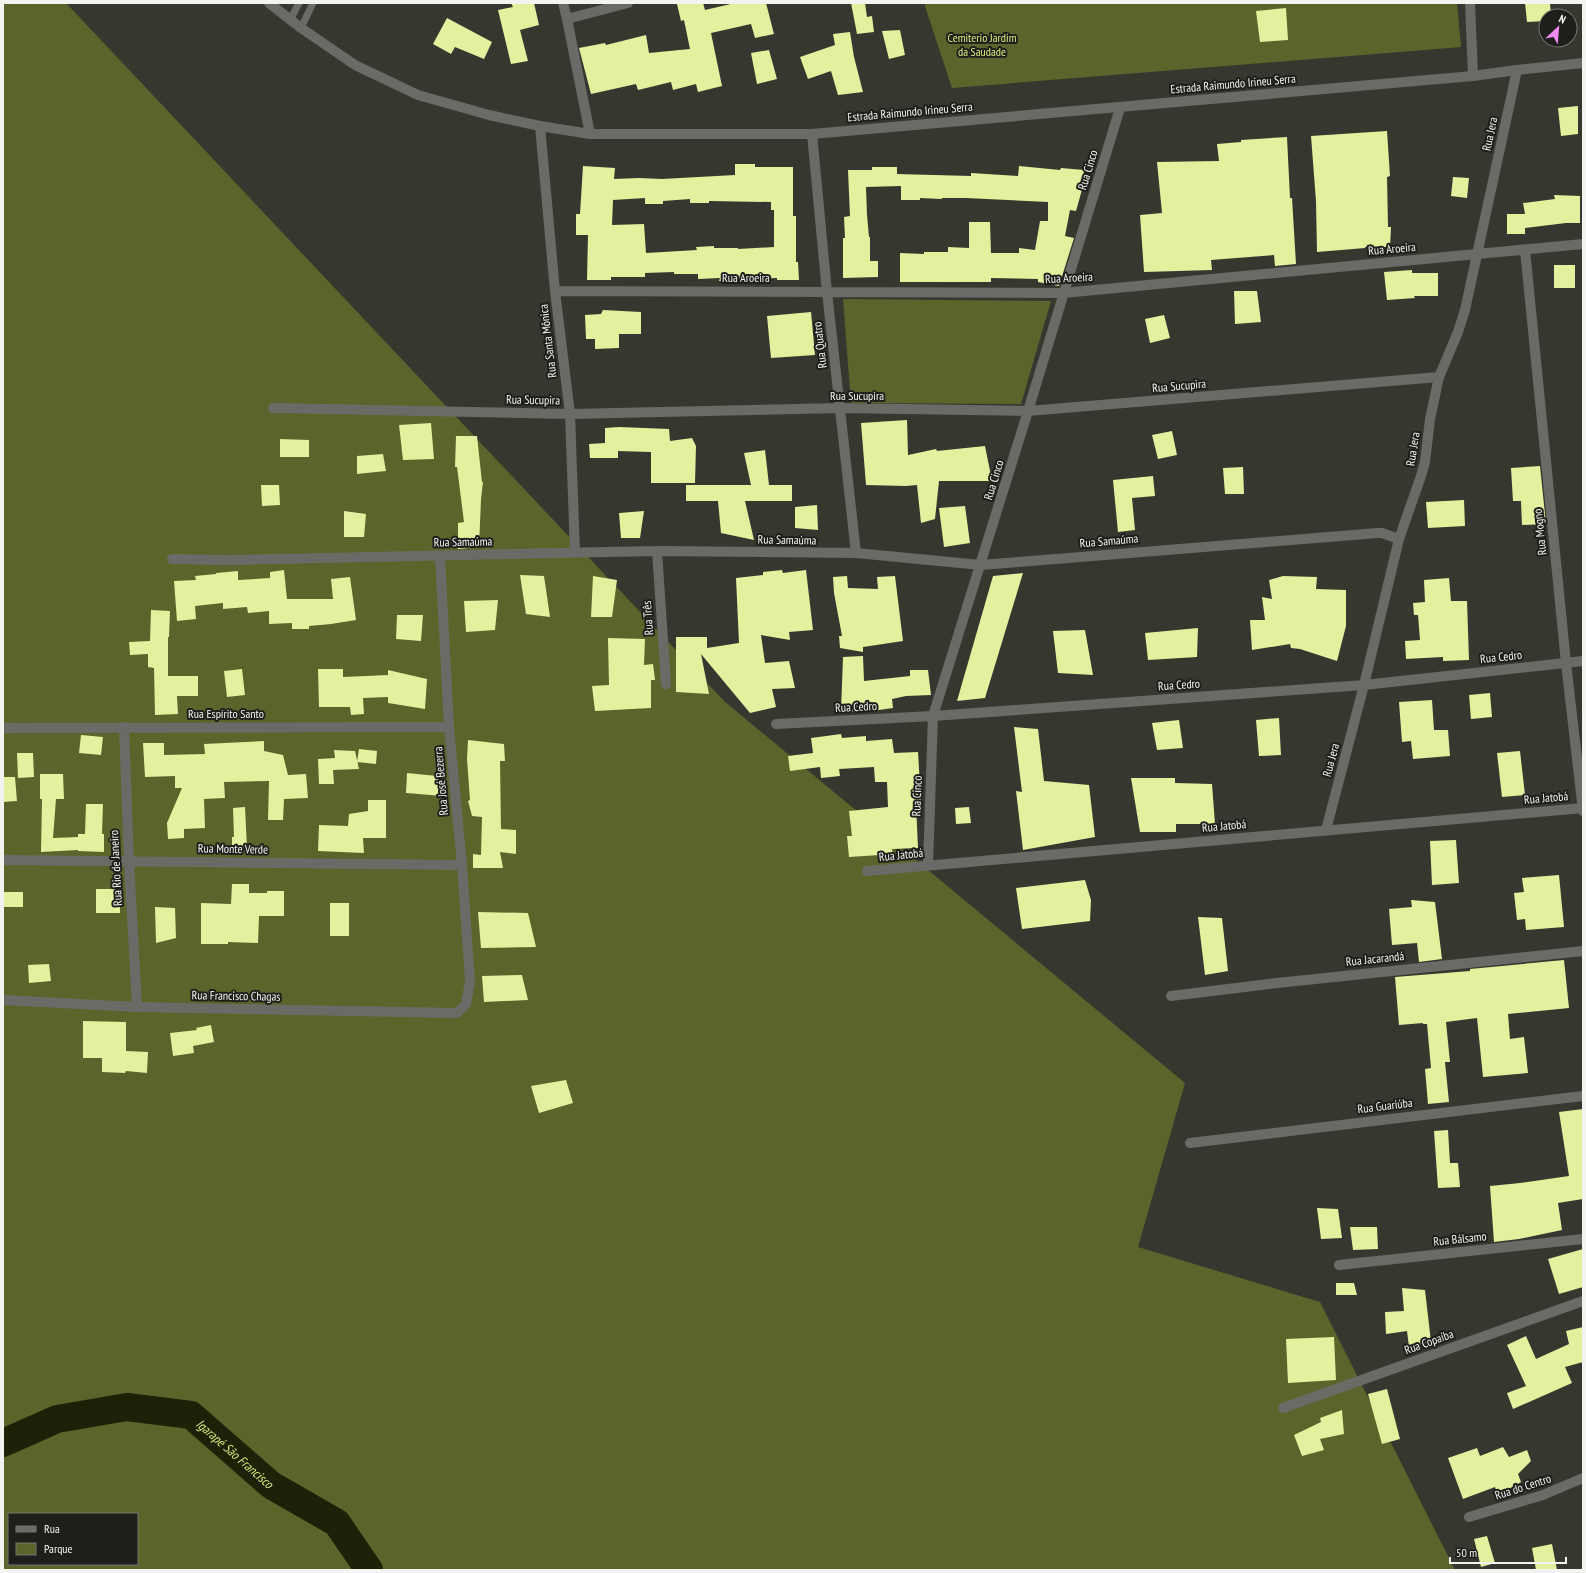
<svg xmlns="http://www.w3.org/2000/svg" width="1586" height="1573" font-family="'PT Sans Narrow',sans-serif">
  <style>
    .green { fill: #5b642b; fill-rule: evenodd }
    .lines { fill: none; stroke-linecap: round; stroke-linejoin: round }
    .river { stroke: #1d2107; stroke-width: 28 }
    .building { fill: #e2f19d; fill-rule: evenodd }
    .service { stroke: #6a6b67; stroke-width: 7 }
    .minor { stroke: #6a6b67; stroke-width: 10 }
    .tertiary { stroke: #6a6b67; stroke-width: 10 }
    .labels { text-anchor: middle; stroke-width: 4; stroke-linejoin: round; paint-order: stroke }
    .park-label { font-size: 12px; fill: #def081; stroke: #1e1f1b }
    .street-label { font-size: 12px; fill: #f3f4ef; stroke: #1e1f1b }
    .water-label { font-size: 13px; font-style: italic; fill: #daeb7c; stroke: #1e1f1b }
  </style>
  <rect width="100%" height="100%" fill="#363830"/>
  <path class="green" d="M3,3H66L724,701L1185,1083L1138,1247L1320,1302L1455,1570H3ZM9,1514H137V1564H9Z
    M924,3H1457L1461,47L952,88Z
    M843,299L1051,301L1021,404L851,403Z"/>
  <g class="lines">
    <path class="river" id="s1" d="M3,1443L57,1419L127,1407L191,1415L271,1485L337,1523L369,1570"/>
  </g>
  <path class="building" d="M511,3H534L539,25L520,30L528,61L511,64L498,10L513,7Z
    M685,3H703L705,10L735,3H766L774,34L755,38L751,24L711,33L722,86L698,92L696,84L673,90L671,82L638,90L636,84L591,94L579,48L605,43L606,45L646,35L649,53L690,49L684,20L681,21L677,4Z
    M851,3H865L867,17L872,16L874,32L857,34Z
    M1525,3H1550L1551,16H1546V21L1527,22Z
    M1286,8L1288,40L1260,42L1256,11Z
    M447,18L492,42L484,59L455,47L451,54L433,44Z
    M900,30L905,55L889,59L882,31Z
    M850,32L854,57L863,92L838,95L831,71L808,79L800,57L835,45L833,34Z
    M769,50L777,79L757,84L751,53Z
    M1578,106V134L1561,136L1558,108Z
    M1387,131L1390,176L1387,177L1388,227H1391L1390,247H1365V248L1317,252L1316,201L1311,136Z
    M1287,137L1290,198H1292L1296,264L1275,266L1274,255L1211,260L1212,270L1144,272L1140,215L1162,213L1157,162L1219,161L1217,144L1241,142V140Z
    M735,164H755V167H793V216H796V262H798L799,280H777V278L738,279V282L719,281L720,278L698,279V274H674V272L645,273V277H611V280H587L588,235H576V214H580L583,166L615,168L614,179L639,178L662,179L735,175ZM645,198V204H663V201L690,199V203H709V201L771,202V210H774V247L738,249V248H714V246L696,247L697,250L646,253L644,224L612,225L613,200Z
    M1019,166L1060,170L1061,168L1084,170L1083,186L1076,211L1070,210L1065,236L1074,238L1059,286L1038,282V279L991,278V282H900V253L924,254V252H948V247L969,248V222H990L991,253H1019V248L1035,250L1040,221H1048V202L966,198H942V199L920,198V200H901V186L866,187L867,215L869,237H870V261H878V277L843,278V238H845L844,217L850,216L848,170H872V167H897V174L971,176V173L1018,176Z
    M1453,177L1469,178L1467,198L1451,196Z
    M1554,195L1580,196V223H1566L1525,228V234H1507V214H1525L1523,203L1555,199Z
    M1554,265H1575V288H1554Z
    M1412,270V273H1438V296H1414L1415,298L1387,300L1384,272Z
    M1234,291H1257L1261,322L1235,324Z
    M603,310L641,312V334H619V348L595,349V339H586L585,315L601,314Z
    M811,312L815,355L771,358L767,316Z
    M1164,315L1170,338L1150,343L1145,319Z
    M907,420L908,455L936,449L937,451L985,446L992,481H939L935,519L921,523L917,485L906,486L866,485L861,423Z
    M431,423L434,459L403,460L399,425Z
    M619,427L669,429L670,441L692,438L696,446L695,483H651V452L618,451V458H590L589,444L605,443V428Z
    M1172,431L1177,455L1158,459L1152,435Z
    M456,436H477L482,482H483L481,499L479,547L458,549V523L464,522L457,467H455Z
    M280,439L309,440V457H280Z
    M765,450L769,485H792V501H745L754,540L721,533L718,501H686V485H751L744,453Z
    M383,454L386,471L357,474V456Z
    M1540,466L1546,524L1522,525L1521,501H1513L1511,468Z
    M1243,467L1244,494H1225L1223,468Z
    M1153,476L1155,496L1132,498L1135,530L1118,532L1113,480Z
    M261,485H279L280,505L262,506Z
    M1464,500L1465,526L1428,528L1426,502Z
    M817,505L818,530L795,528V507Z
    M965,506L970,543L944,547L939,508Z
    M344,511L366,514L364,537H344Z
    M644,511L640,538H621L619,513Z
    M284,570L287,599H333L331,579L350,577L356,620L331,624L309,626V629H292V623L269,624V611L248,613L247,607L223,609V603L195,606L196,619L177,621L174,581L196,580L195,576L216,574V573L238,571V580L270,578V572Z
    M782,570L783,573L806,570L813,630L789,632L790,640L761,635L765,663L789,661L795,688L772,689L776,707L750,713L701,654L709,694L676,692V637H707V648L739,643L736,578L763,575V572Z
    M1023,573L985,698L957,701L993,576Z
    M520,575L544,576L550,617L526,614Z
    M593,576L617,580L612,617H591Z
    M847,576L848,588L878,589L877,577L895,576L903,641L863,647V652L840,648L839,636H842L834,593L833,577Z
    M1283,576L1317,577L1316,589L1346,590V626L1337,661L1300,649L1291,648L1290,644L1252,650L1250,620H1265L1262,597L1272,599L1269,580Z
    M1449,578L1451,601H1467L1469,660L1443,661V657L1406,659L1405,641L1420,640L1418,615H1414L1413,603L1425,602L1424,580Z
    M498,600L495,630L466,632L464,601Z
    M151,610L170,611L169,637H168V676H198V696H177L178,714L155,715L154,668L148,667V654L130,655L129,642L150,641Z
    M397,615H423L421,641L396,639Z
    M1198,628L1197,657L1148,660L1145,633Z
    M1085,630L1093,675L1058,673L1053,631Z
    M608,638L645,639L644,665L653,664L655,680H651V708L595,711L592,686L609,685Z
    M863,656L864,681L910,676V670H928L931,695L906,696L892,699L893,708L864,712L841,711L843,657Z
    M242,669L245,695L227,697L224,671Z
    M318,669H343V677L388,675V670L427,679L425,709L388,703V697L363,698L364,714L351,715L350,707H319Z
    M1490,693L1492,717L1471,719L1469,695Z
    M1432,700L1434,730H1448L1450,756L1413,759L1411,741L1402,742L1399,702Z
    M1279,718L1281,755L1259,756L1256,720Z
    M1179,720L1183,748L1157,750L1152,723Z
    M1014,727L1038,729L1044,781L1089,785L1095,837L1023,850L1016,791L1022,792Z
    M841,734L842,738L866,736V741L892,739L894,753L918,752L921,803L916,804L918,848L892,849L893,856L880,857V855L849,857L847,836H852L849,811L888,807L887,782H875L874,767L839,769L840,776L821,778L820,767L790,771L788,756L813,753L811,738Z
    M81,735L103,737L101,755L79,753Z
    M468,740L504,744L505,761H500L501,829L516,830V854L500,852L503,868H473V854L481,855L482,817L472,816L468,801L470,800L467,759Z
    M264,741V751L283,755L288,775L306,774L308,798L284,799L283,820H268L269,781L224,782L225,798L204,799L205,828L184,829V838L168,839L167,823L182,788H175V776L145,777L143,743H164V755L205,754L204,744Z
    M359,749L377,751L376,764L357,762Z
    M334,750L355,751L359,769L333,770L334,784H319L318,759L335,758Z
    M1520,751L1525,795L1502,797L1497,753Z
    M17,753H33L34,777L18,778Z
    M407,773L437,776L443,796L406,793Z
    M40,774H63L64,799H56L53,838L78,837V834H85L86,804H103L102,834H104V852L78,851V850L41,852L42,799H40Z
    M3,777H15L17,801L3,802Z
    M1131,778H1175V783L1212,784L1215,824H1176V832H1140Z
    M368,800H386V838H363L364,853L318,851L319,825L348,826L349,814L368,811Z
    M245,807L247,849L232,850V837H234L233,808Z
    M969,807L971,823L956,824L955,808Z
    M1456,840L1459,883L1432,885L1430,841Z
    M1559,875L1564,927L1526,930L1525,919L1517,920L1514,893L1524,892L1522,878Z
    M1085,880L1091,900L1090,921L1022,929L1016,888Z
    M232,884H249V893H267V891H284V916H259L258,943L228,942V944H201V903L231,904Z
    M96,889H120V913H96Z
    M4,892H23V907H4Z
    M1411,900L1435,902L1442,959L1419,962L1417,943L1392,945L1389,909L1412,907Z
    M330,903H349V936H330Z
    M155,907L175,908L176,938L156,943Z
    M478,912L528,913L536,947L481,948Z
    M1198,917L1222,918L1228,971L1205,975Z
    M1564,960L1569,1008L1508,1014L1510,1039L1524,1037L1528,1073L1483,1077L1477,1018L1446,1022L1450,1062H1445L1449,1102L1428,1104L1425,1069L1431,1068L1427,1024H1423V1023L1399,1025L1395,977L1470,971V969Z
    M49,964L51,981L29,983L28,965Z
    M522,975L528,1000L484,1002L482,976Z
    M83,1021L126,1022V1051L148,1052L147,1073L126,1071L125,1073L102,1072V1058H83Z
    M211,1025L214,1042L193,1046L194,1053L173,1056L170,1033L197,1030L196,1028Z
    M566,1080L573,1103L539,1113L531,1086Z
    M1583,1109V1199L1558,1203L1562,1230L1519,1239L1494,1242L1490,1186L1520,1183L1569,1176L1559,1112Z
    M1448,1130L1450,1163H1458L1460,1187L1438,1188L1434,1131Z
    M1317,1208L1338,1209L1342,1238L1321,1239Z
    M1350,1227H1377L1378,1249L1353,1250Z
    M1583,1249V1287L1559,1294L1548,1259Z
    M1336,1283H1354L1357,1295H1336Z
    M1402,1288L1425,1290L1431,1342L1409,1347L1407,1331L1386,1334L1385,1312L1404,1311Z
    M1583,1327V1362L1565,1367L1572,1383L1513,1409L1507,1393L1526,1386L1507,1345L1526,1336L1536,1359L1569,1344L1566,1331Z
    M1334,1337L1336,1380L1288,1383L1286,1339Z
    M1387,1389L1400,1439L1382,1444L1368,1394Z
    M1342,1410L1344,1434L1320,1439L1324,1450L1302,1456L1294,1435L1321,1422L1320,1418Z
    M1503,1447L1509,1457L1527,1450L1531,1461L1518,1474L1521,1482L1498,1495L1495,1487L1463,1499L1448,1458L1477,1448L1480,1456Z
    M1487,1536L1495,1563L1481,1567L1474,1539Z
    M1552,1544L1557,1570H1536L1532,1548Z"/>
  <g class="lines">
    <path class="service" d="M290,20L299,3
      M301,28L313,3"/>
    <path class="minor" d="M567,19L628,3
      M540,126L555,291L570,414L575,552
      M812,134L827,292L856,553
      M1525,250L1566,663L1583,811
      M555,291L1063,293L1583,244
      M273,408L570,414L841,408L1028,411L1439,377
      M657,551L666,684
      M172,559L227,560L657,551L856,553L981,565L1377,533H1382L1399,539
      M776,724L933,716L1364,685L1583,661
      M124,727L129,861L137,1007
      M3,728L449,727
      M1326,830L1364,685L1399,539L1421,476L1425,462L1430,419L1439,377L1458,332L1465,310L1517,70
      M3,860L462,865
      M928,865L933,716L1028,411L1120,108
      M867,871L1583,808
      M1171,996L1277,983L1583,951
      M3,1000L137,1007L457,1013L466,1004L470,982L462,865L449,727L440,556
      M1190,1143L1583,1096
      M1339,1265L1583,1239
      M1283,1408L1583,1301
      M1469,1517L1543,1495L1583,1478"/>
    <path class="tertiary" d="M269,3L301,28L355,65L418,95L489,115L540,126L590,134H812L1473,76L1517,70L1583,63
      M563,3L567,19L590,134
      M1470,3L1473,76"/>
  </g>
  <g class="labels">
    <g class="park-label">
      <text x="982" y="42">Cemiterio Jardim<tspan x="982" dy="14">da Saudade</tspan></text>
    </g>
    <g class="street-label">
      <text transform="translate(1233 84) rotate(-5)" y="4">Estrada Raimundo Irineu Serra</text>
      <text transform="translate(910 112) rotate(-5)" y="4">Estrada Raimundo Irineu Serra</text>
      <text transform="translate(1490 134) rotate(-78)" y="4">Rua Jera</text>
      <text transform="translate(1088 170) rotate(-73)" y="4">Rua Cinco</text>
      <text transform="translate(1392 249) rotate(-5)" y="4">Rua Aroeira</text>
      <text x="746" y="282">Rua Aroeira</text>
      <text transform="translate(1069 278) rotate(-3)" y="4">Rua Aroeira</text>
      <text transform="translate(548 341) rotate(-97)" y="4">Rua Santa Mônica</text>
      <text transform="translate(820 345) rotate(-97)" y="4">Rua Quatro</text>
      <text transform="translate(1179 386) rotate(-5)" y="4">Rua Sucupira</text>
      <text x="857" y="400">Rua Sucupira</text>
      <text transform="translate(533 400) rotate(1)" y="4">Rua Sucupira</text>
      <text transform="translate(1413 449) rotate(-81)" y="4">Rua Jera</text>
      <text transform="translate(994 480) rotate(-73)" y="4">Rua Cinco</text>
      <text transform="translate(1540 532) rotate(-96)" y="4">Rua Mogno</text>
      <text transform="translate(787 540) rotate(1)" y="4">Rua Samaúma</text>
      <text transform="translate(1109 541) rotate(-5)" y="4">Rua Samaúma</text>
      <text transform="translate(463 542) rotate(-1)" y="4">Rua Samaúma</text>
      <text transform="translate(648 618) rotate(-94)" y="4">Rua Três</text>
      <text transform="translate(1501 657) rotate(-6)" y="4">Rua Cedro</text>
      <text transform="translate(1179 685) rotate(-4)" y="4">Rua Cedro</text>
      <text transform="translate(856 707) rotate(-3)" y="4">Rua Cedro</text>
      <text x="226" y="718">Rua Espírito Santo</text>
      <text transform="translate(1331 760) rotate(-75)" y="4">Rua Jera</text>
      <text transform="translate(441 781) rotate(-95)" y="4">Rua José Bezerra</text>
      <text transform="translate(917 796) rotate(-88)" y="4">Rua Cinco</text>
      <text transform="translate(1546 798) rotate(-5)" y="4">Rua Jatobá</text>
      <text transform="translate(1224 826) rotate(-5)" y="4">Rua Jatobá</text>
      <text transform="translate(233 849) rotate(1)" y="4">Rua Monte Verde</text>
      <text transform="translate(901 855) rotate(-6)" y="4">Rua Jatobá</text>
      <text transform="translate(116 868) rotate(-93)" y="4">Rua Rio de Janeiro</text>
      <text transform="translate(1375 959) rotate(-6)" y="4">Rua Jacarandá</text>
      <text transform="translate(236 996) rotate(1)" y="4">Rua Francisco Chagas</text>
      <text transform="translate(1385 1106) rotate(-7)" y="4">Rua Guariúba</text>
      <text transform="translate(1460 1239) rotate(-6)" y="4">Rua Bálsamo</text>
      <text transform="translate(1429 1342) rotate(-20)" y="4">Rua Copaíba</text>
      <text transform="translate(1523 1487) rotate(-18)" y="4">Rua do Centro</text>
    </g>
    <g class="water-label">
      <text dy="5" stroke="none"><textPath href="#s1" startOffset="253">Igarapé São Francisco</textPath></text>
    </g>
  </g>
  <rect width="1586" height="1573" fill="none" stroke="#f3f4ef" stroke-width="8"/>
  <rect x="8" y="1513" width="130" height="52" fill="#1e1f1b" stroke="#737470"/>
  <rect x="16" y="1526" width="20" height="6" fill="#6a6b67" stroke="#737470"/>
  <text x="44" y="1533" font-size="12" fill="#f3f4ef">Rua</text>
  <rect x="16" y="1543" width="20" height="12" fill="#5b642b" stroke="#737470"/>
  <text x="44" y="1553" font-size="12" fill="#f3f4ef">Parque</text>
  <g transform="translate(1558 28) rotate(26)"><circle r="19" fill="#1e1f1b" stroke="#737470"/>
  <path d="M0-3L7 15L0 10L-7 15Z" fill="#f28af3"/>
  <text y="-6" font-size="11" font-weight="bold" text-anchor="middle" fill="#f3f4ef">N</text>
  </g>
  <path d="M1450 1557v6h116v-6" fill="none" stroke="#f3f4ef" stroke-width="2"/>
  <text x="1456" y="1557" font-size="12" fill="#f3f4ef" stroke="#1e1f1b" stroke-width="3" paint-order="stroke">50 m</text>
</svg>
